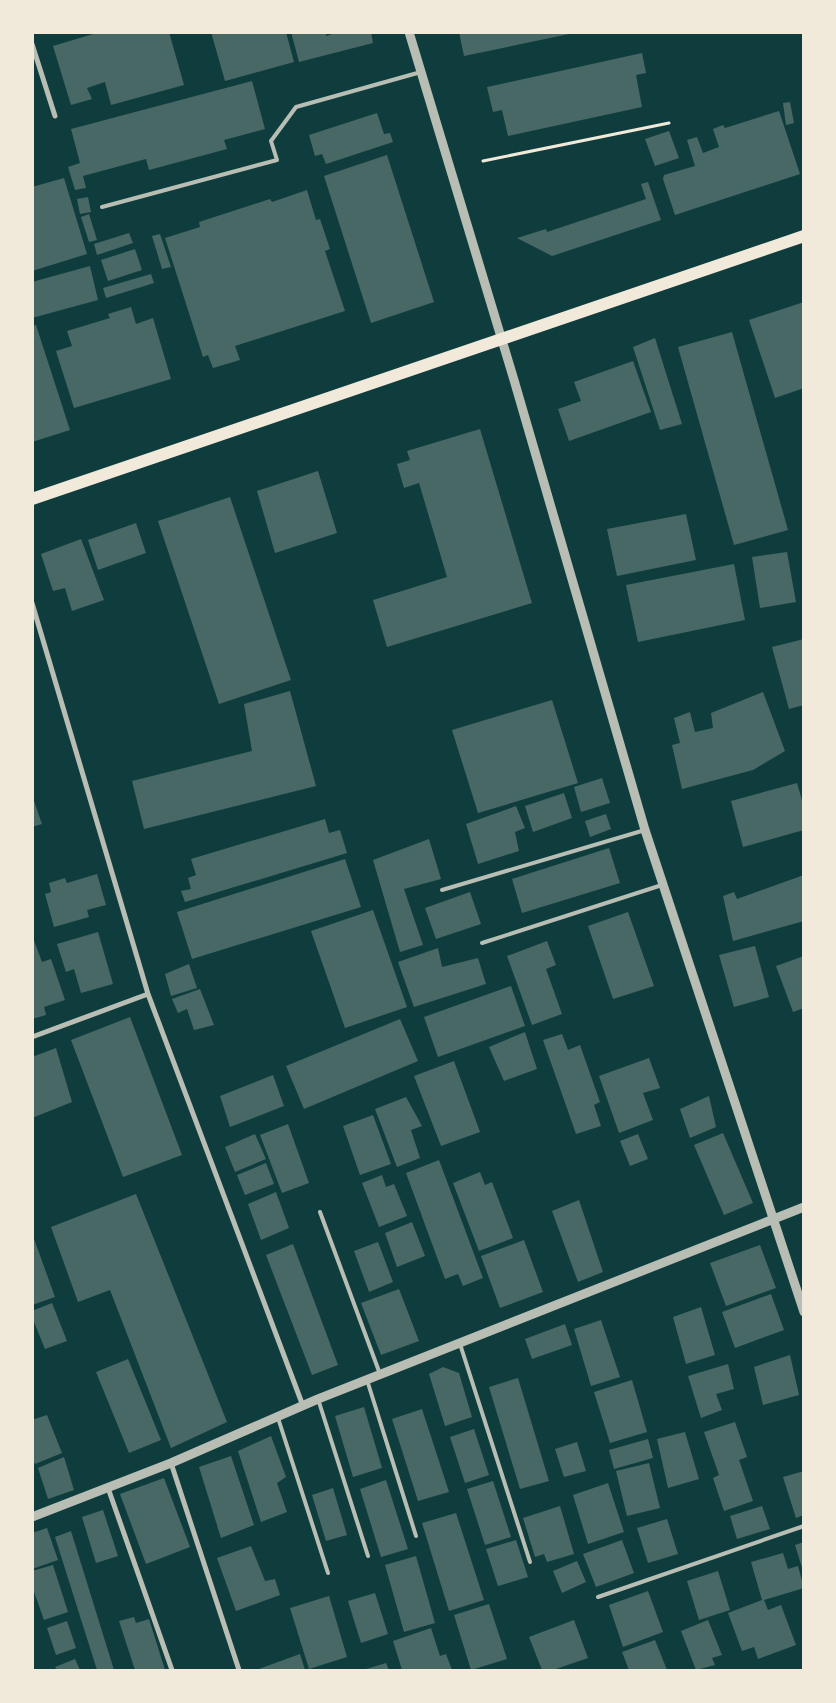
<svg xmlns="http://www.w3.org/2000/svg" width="836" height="1703" font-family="Karla,sans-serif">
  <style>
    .building { fill: #486865 }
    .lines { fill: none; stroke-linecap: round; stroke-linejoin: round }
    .path { stroke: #f1e9da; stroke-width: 3 }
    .service { stroke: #b8beb3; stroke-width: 4 }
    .minor { stroke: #b8beb3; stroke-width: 5 }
    .tertiary { stroke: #b8beb3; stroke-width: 9 }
    .primary { stroke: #f1e9da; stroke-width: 12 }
  </style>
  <rect width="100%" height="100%" fill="#0f3d3e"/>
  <path class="building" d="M100,32H169L184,85L111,105L105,82L87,88L92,99L71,105L53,46Z
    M211,32H286L294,62L225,81Z
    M291,32H326V36L338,32H371L373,43L299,62Z
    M459,32H574V33L464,56Z
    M642,53L646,73L636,75L642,107L508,136L502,110L493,112L487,87Z
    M252,81L265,129L224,140L227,149L149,170L146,159L83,176L86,188L75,190L68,167L80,163L71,129Z
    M790,102L794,123L786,125L783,103Z
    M779,111L800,174L675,215L663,179L664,175L695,166L687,140L697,137L703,153L719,147L713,129L723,125L725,128Z
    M377,113L384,134L390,133L393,142L326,164L322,154L315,156L309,135Z
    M669,131L679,158L655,166L645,139Z
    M387,155L434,302L371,323L324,176Z
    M64,178L87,254L32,271V187Z
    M648,182L661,220L552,256L517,238L546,229L547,232L646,199L641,184Z
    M307,190L316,220L320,219L330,249L325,251L345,311L235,346L240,360L213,368L208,355L203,357L165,238L200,227L199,222L270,199L272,202Z
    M88,197L91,212L80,214L77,199Z
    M89,214L97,240L89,242L81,217Z
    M129,233L133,243L97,255L94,244Z
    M160,234L171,267L162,269L152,236Z
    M135,249L142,270L108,281L101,260Z
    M90,266L98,300L32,318V282Z
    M151,274L154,283L106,298L103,288Z
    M804,302V388L775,398L749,320Z
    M131,307L136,324L153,318L171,379L74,408L56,351L72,346L67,331L110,318L108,314Z
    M36,325L70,430L32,442V326Z
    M732,332L788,530L734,545L678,347Z
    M655,338L682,424L660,430L633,347Z
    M633,361L651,412L569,441L558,409L581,401L574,382Z
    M480,429L532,603L387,647L373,600L447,577L419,483L404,488L397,464L410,460L407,451Z
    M318,471L337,533L275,553L257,491Z
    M230,497L291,680L219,704L158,521Z
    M686,514L696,560L617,576L607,529Z
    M136,523L146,553L98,570L88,540Z
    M81,539L104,600L72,611L65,588L53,591L41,554Z
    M787,552L796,602L760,608L752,557Z
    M734,564L745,620L638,642L626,585Z
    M804,639V705L789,709L772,647Z
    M290,691L316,786L144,829L132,781L252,751L244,704Z
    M763,692L785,751L753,770L682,789L672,745L680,743L674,718L690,712L695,732L713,728L711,713Z
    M552,700L578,783L478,813L452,730Z
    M602,778L610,803L581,812L574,787Z
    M797,783L804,807V830L743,847L731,801Z
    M564,793L572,818L533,832L525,806Z
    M32,795L42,824L32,827Z
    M516,806L525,828L515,832L519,851L478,864L466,824Z
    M606,814L611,829L590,837L585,821Z
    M325,819L329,833L340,830L347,853L185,902L181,891L191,889L188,878L196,875L191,859Z
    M429,839L441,879L404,889L423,945L400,952L373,860Z
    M609,848L620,883L522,913L512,879Z
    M345,859L361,907L192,959L177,912Z
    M97,874L106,905L87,910L89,917L54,927L45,894L51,892L49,883L65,878L67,883Z
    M804,875V921L733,941L723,896L734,892L737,899Z
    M470,892L481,924L436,939L425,908Z
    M373,910L407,1007L345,1028L311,931Z
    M628,912L654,986L613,999L588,926Z
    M98,932L113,984L81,993L74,969L66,972L57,944Z
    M32,935L42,962L51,959L65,1000L44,1007L46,1015L32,1019Z
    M547,941L556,965L546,969L562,1014L532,1025L507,956Z
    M755,946L769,997L734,1007L719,955Z
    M438,948L442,967L478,958L486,984L414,1007L398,962Z
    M804,956V1008L793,1012L776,966Z
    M189,964L197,988L171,996L165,974Z
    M511,986L525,1026L438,1057L424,1017Z
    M200,989L214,1025L194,1030L187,1009L178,1013L172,999Z
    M130,1017L182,1155L123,1177L71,1040Z
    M400,1019L418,1061L304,1109L286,1066Z
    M525,1032L537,1069L504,1081L489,1047Z
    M562,1034L568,1050L580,1045L600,1102L594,1105L601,1126L576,1134L543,1040Z
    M56,1048L72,1102L32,1118V1057Z
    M649,1058L660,1088L643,1093L653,1120L619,1133L599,1076Z
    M454,1061L480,1132L441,1146L414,1076Z
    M273,1075L284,1106L230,1127L220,1096Z
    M709,1096L716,1127L690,1138L680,1109Z
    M406,1097L422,1126L411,1130L420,1158L397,1167L375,1109Z
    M373,1115L391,1164L360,1175L343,1126Z
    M288,1124L309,1183L282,1193L260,1135Z
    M723,1133L753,1203L724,1215L694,1145Z
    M255,1134L266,1159L235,1172L225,1147Z
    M638,1134L648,1159L630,1166L620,1141Z
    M439,1160L483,1278L463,1286L458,1274L445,1279L406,1173Z
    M266,1163L274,1184L245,1195L237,1175Z
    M480,1172L485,1185L492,1182L513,1238L479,1251L453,1183Z
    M382,1175L386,1187L394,1184L407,1216L379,1227L362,1183Z
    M276,1192L289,1228L261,1240L248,1204Z
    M136,1194L227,1422L171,1448L110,1290L78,1302L51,1227Z
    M579,1200L603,1272L578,1282L552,1211Z
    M412,1222L425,1256L397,1267L385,1233Z
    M33,1236L55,1297L32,1305V1237Z
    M524,1240L543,1292L500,1308L481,1256Z
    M378,1242L393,1282L369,1292L354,1251Z
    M293,1244L338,1365L312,1375L266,1255Z
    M760,1245L776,1288L726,1306L710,1263Z
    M399,1289L419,1341L381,1355L361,1303Z
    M771,1294L784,1330L735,1348L722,1312Z
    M52,1303L67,1341L45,1349L32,1317V1311Z
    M701,1307L715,1355L686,1364L673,1317Z
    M601,1320L620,1377L591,1386L574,1329Z
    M565,1324L572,1345L532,1359L525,1339Z
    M790,1355L799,1395L763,1405L754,1367Z
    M128,1359L161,1440L129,1453L96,1372Z
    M728,1364L734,1389L716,1394L722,1410L701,1418L688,1376Z
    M443,1367L459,1373L472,1417L445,1426L429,1374Z
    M518,1378L549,1481L520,1489L489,1387Z
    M632,1380L647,1432L610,1443L594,1392Z
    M364,1407L382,1468L353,1477L335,1416Z
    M422,1409L449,1492L418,1501L392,1419Z
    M47,1415L62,1453L35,1464L32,1457V1420Z
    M735,1422L747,1457L739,1460L753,1501L724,1511L713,1478L719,1475L704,1432Z
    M474,1429L489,1475L465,1483L450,1437Z
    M685,1432L699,1479L668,1488L657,1439Z
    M271,1436L286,1477L277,1483L287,1512L261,1522L238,1451Z
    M648,1439L653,1458L614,1469L609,1450Z
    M577,1442L586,1471L564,1477L555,1449Z
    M231,1456L254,1525L221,1538L199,1467Z
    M64,1457L74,1490L48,1499L38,1468Z
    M649,1463L660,1508L627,1516L616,1471Z
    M804,1471V1515L796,1518L783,1477Z
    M164,1478L190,1547L146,1564L120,1494Z
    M386,1480L408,1549L381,1557L360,1489Z
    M493,1481L511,1537L485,1545L467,1489Z
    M608,1483L624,1532L588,1544L573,1495Z
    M333,1488L347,1535L326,1541L312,1495Z
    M560,1506L574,1554L547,1562L544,1554L535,1557L523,1518Z
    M762,1506L770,1529L737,1539L730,1516Z
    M103,1510L118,1556L96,1563L82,1517Z
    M456,1513L484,1600L449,1611L422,1523Z
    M667,1519L678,1554L648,1563L637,1528Z
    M47,1528L58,1560L32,1569V1533Z
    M71,1531L114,1670H97L55,1537Z
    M516,1540L528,1577L498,1586L486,1549Z
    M622,1540L634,1573L596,1587L583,1554Z
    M804,1542V1571H803L795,1545Z
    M251,1546L265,1581L275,1579L280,1595L236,1611L217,1558Z
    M783,1553L788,1569L798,1566L804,1588L764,1600L768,1610L781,1605L796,1645L758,1659L754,1647L742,1651L728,1613L762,1600L751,1562Z
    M416,1556L435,1623L404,1632L385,1565Z
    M577,1561L586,1582L562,1593L553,1571Z
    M53,1565L68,1612L44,1620L32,1586V1571Z
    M718,1571L730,1610L699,1620L687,1581Z
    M648,1591L663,1632L623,1647L609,1605Z
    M375,1593L388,1634L361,1643L348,1601Z
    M329,1596L347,1657L309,1669L290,1608Z
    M489,1604L507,1659L471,1670L454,1615Z
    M134,1617L136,1623L149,1619L165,1670H135L119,1621Z
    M574,1620L588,1658L553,1670H542L529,1637Z
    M708,1620L722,1655L712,1658L715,1665L696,1670L681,1631Z
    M67,1621L76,1648L56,1655L47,1628Z
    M431,1628L440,1656L446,1654L452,1670H402L393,1641Z
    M655,1640L667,1670H629L622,1652Z
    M300,1654L305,1670H256Z
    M75,1659L80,1670H57L55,1667Z
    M386,1663L389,1670H363Z"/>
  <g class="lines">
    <path class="path" d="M483,161L669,123"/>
    <path class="service" d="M102,207L277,160L271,141L296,107L421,72
      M442,890L645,830
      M482,943L662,885
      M320,1212L380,1374
      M460,1344L530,1562
      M367,1380L416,1536
      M318,1399L368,1556
      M278,1418L328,1573
      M598,1597L804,1526"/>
    <path class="minor" d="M32,44L55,116
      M32,603L148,994L303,1406
      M32,1037L148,994
      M171,1463L239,1670
      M108,1488L172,1670"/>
    <path class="tertiary" d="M409,32L514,380L645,830L804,1312
      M32,1517L171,1463L318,1399L804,1207"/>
    <path class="primary" d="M32,499L804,236"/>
  </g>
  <rect width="836" height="1703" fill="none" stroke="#f1e9da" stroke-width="68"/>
</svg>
